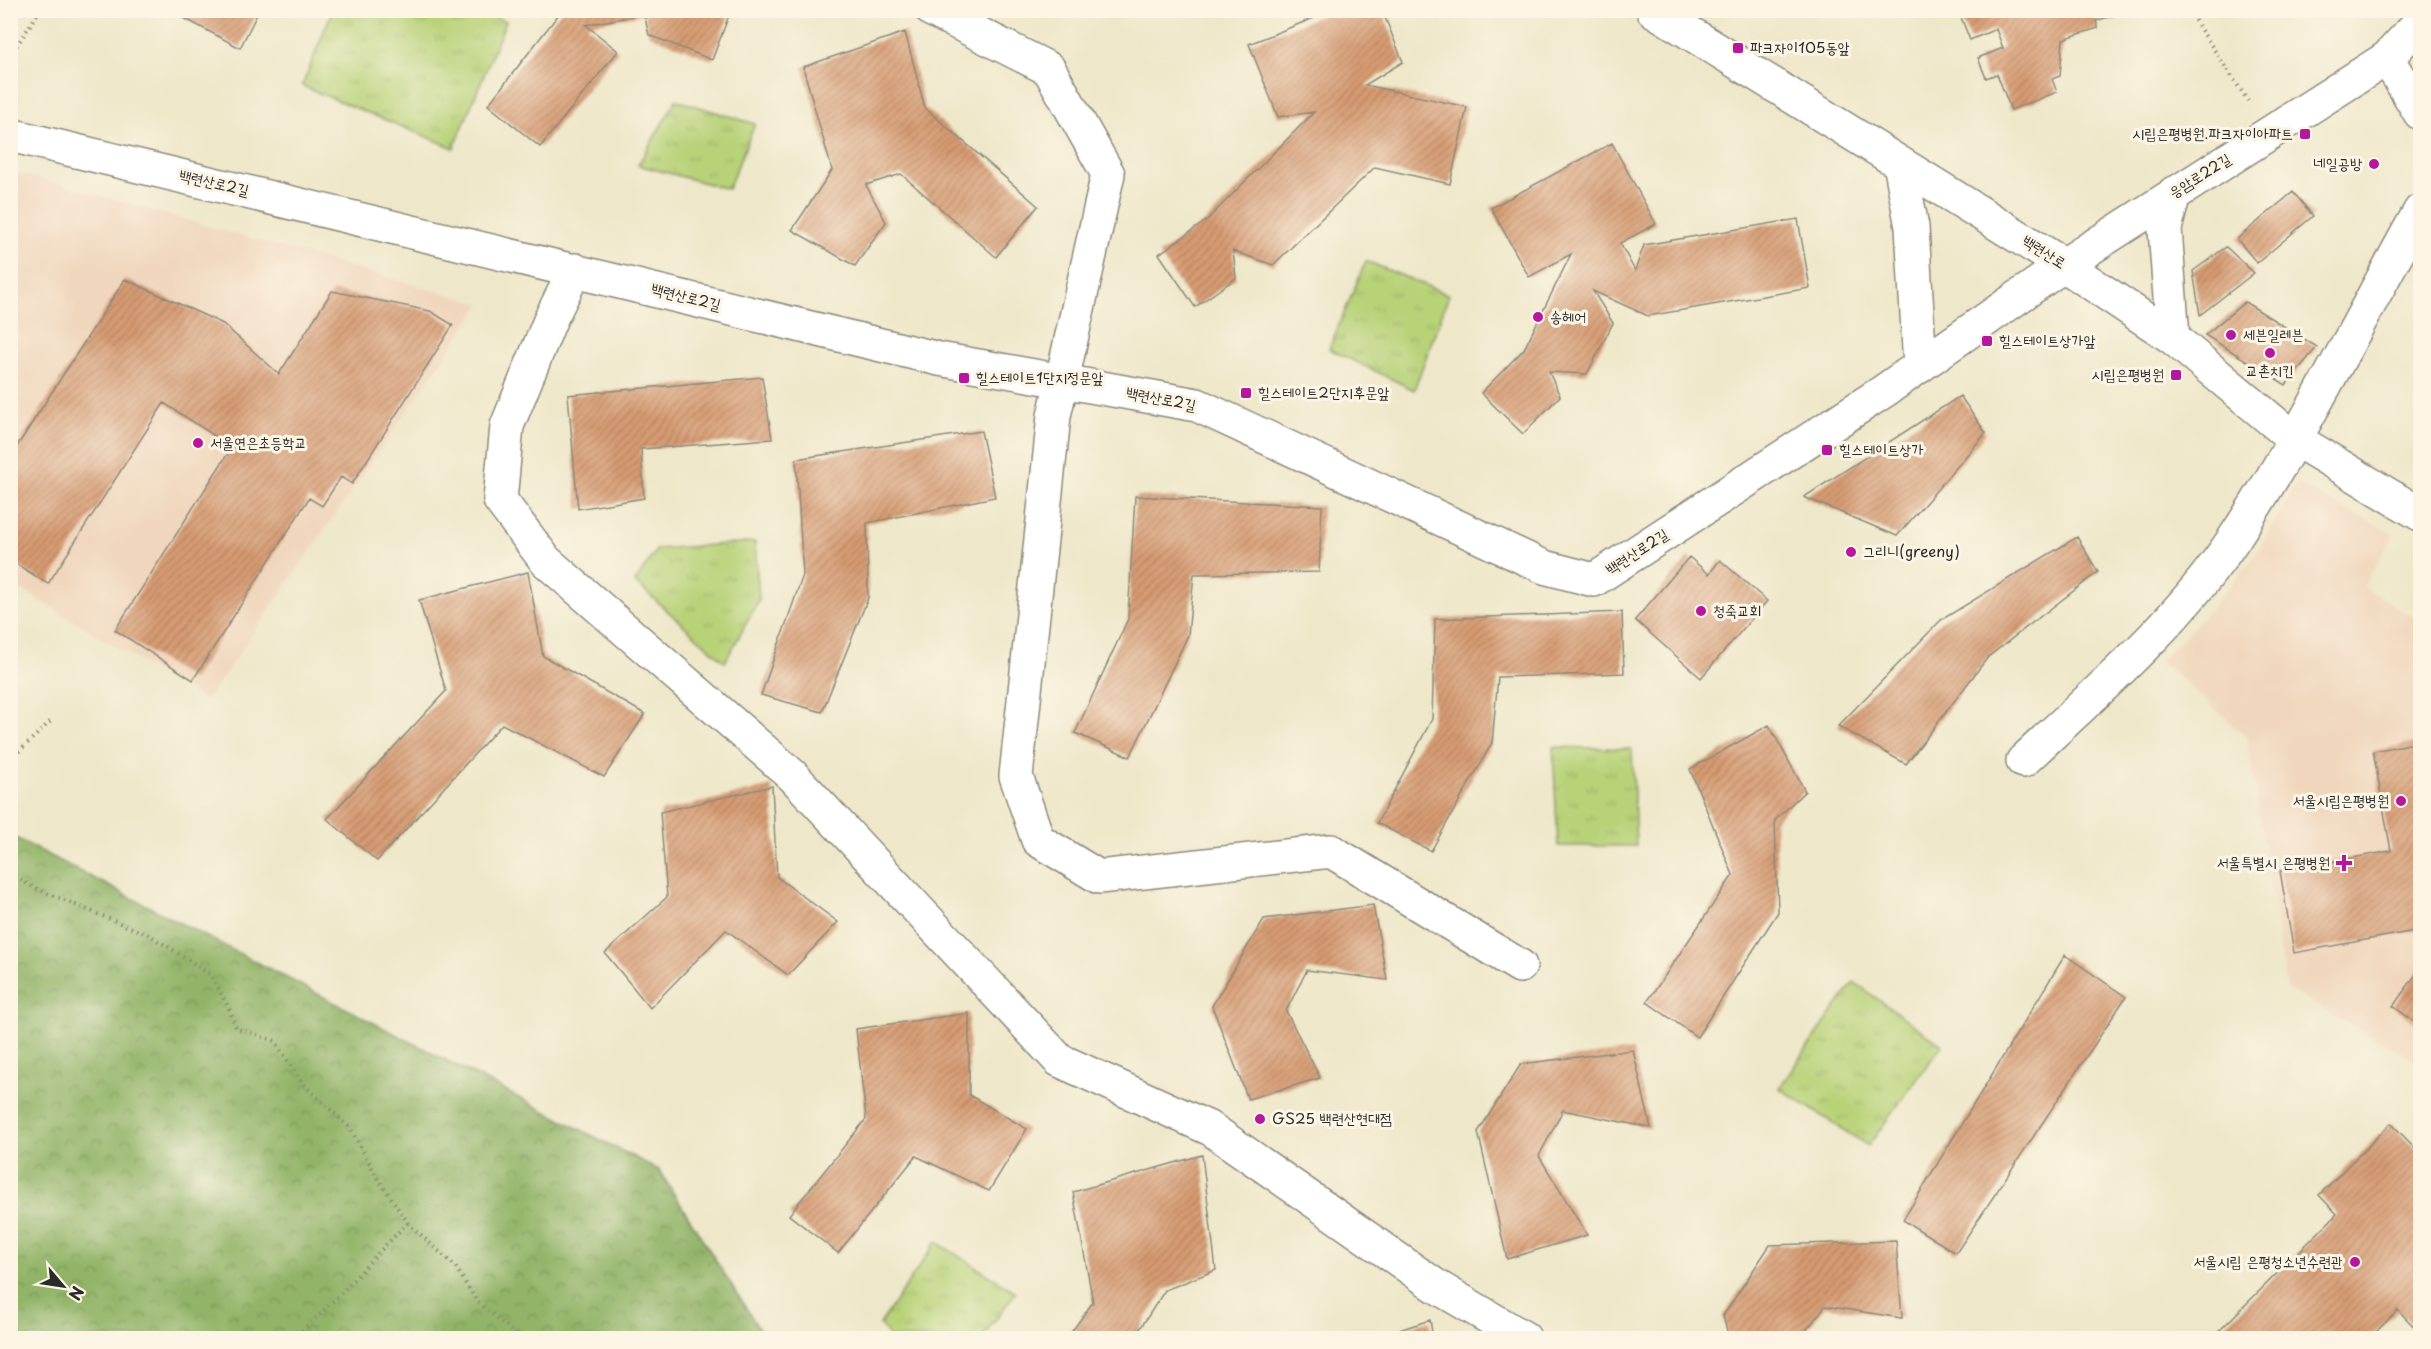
<svg xmlns="http://www.w3.org/2000/svg" width="2431" height="1349" font-family="'Playpen Sans','Poor Story',sans-serif">
  <style>
    .built { fill: #f0d6bc }
    .forest { fill: url(#forest-crowns); stroke: #5e704a; stroke-width: 1.5 }
    .park { fill: url(#park-tufts); stroke: #727e52; stroke-width: 1.5 }
    .building { fill: url(#building-hatch) }
    .lines { fill: none; stroke-linecap: round; stroke-linejoin: round }
    .street-casing { stroke: #8c897a; stroke-width: 36 }
    .secondary-casing { stroke: #8c897a; stroke-width: 36 }
    .path { stroke: #8c897a; stroke-width: 4; stroke-dasharray: 1.5 4.5; stroke-linecap: butt }
    .street { stroke: #fff; stroke-width: 33 }
    .secondary { stroke: #fff; stroke-width: 33 }
    .poi-dot { fill: #b5179e; stroke: #fcf5e5; stroke-width: 2 }
    .labels { text-anchor: middle; stroke-width: 6; stroke-linejoin: round; paint-order: stroke }
    .poi-label { font-size: 15px; fill: #2b2b2b; stroke: #fcf5e5; text-anchor: start }
    .street-label { font-size: 15px; fill: #2b2b2b; stroke: #fcf5e5 }
  </style>
  <defs>
    <pattern id="forest-crowns" width="20" height="18" patternUnits="userSpaceOnUse" patternTransform="scale(1.5)"><rect width="20" height="18" fill="#92b468"/><path d="M2 6a3 3 0 1 1 6 0M12 15a3 3 0 1 1 6 0" fill="none" stroke="#779356"/></pattern>
    <pattern id="park-tufts" width="24" height="20" patternUnits="userSpaceOnUse" patternTransform="scale(1.5)"><rect width="24" height="20" fill="#b8d278"/><path d="M3 7l-1-3M5 7V3M7 7l1-3M15 17l-1-3M17 17v-4M19 17l1-3" fill="none" stroke="#9eb468"/></pattern>
    <pattern id="building-hatch" width="6" height="6" patternUnits="userSpaceOnUse" patternTransform="scale(1.5)"><rect width="6" height="6" fill="#d79b72"/><path d="M-1 1l2-2M0 6l6-6M5 7l2-2" fill="none" stroke="#af7f5e"/></pattern>
  </defs>
  <rect width="100%" height="100%" fill="#fcf5e5"/>
  <filter id="ink" filterUnits="userSpaceOnUse"><feTurbulence type="fractalNoise" baseFrequency=".0167" numOctaves="2"/><feDisplacementMap in="SourceGraphic" scale="12" xChannelSelector="R" yChannelSelector="G"/><feConvolveMatrix kernelMatrix="1 2 1 2 8 2 1 2 1" color-interpolation-filters="sRGB"/></filter>
  <filter id="wash" filterUnits="userSpaceOnUse"><feTurbulence type="fractalNoise" baseFrequency=".008" numOctaves="4" result="noise"/><feDisplacementMap in="SourceGraphic" scale="24" xChannelSelector="R" yChannelSelector="G"/><feGaussianBlur stdDeviation="1.35" result="paint"/><feColorMatrix in="noise" values="0 0 0 0 0 0 0 0 0 0 0 0 0 0 0 0 0 1.4 0 .05"/><feComposite in="paint" operator="in"/></filter>
  <g filter="url(#wash)">
    <rect width="100%" height="100%" fill="#eee7c9"/>
    <path class="built" d="M10,170L481,304L206,701L11,583Z
      M2297,484L2394,534L2363,587L2420,621V1063L2287,989L2247,737L2160,661L2206,614L2252,560Z"/>
    <path class="forest" d="M10,835L659,1170L765,1338H11Z"/>
    <path class="park" d="M332,11H479L506,21L454,148L302,86Z
      M676,100L755,124L728,189L638,165Z
      M1366,261L1449,295L1414,390L1329,349Z
      M755,542L759,600L725,662L635,582L657,549Z
      M1553,747L1632,749L1636,846H1558Z
      M1854,982L1942,1045L1868,1146L1779,1088Z
      M936,1242L1016,1292L982,1338H890L880,1324Z"/>
    <g id="blocks">
      <path class="building" d="M169,10H259L240,48Z
        M562,10H731L712,60L649,35L644,14L586,25L618,51L540,147L488,105Z
        M1334,10H1382L1403,62L1365,85L1467,107L1450,184L1375,167L1273,265L1233,251L1236,278L1195,307L1159,254L1206,221L1314,112L1278,117L1249,44Z
        M1958,10H2128V11L2096,21L2098,28L2063,39L2060,76L2052,79L2057,92L2011,110L1997,74L1986,78L1978,58L2003,48L1996,29L1970,40Z
        M905,32L925,108L1038,206L996,257L901,174L866,185L886,222L855,266L792,230L832,170L803,67Z
        M1612,143L1656,224L1620,243L1635,271L1644,245L1798,219L1810,288L1648,316L1593,291L1613,323L1587,374L1549,372L1560,396L1523,434L1481,393L1524,349L1571,254L1529,277L1491,208Z
        M2293,192L2313,216L2257,263L2237,239Z
        M2226,247L2254,273L2200,315L2193,271Z
        M125,279L223,324L279,374L332,291L430,311L453,325L352,484L341,477L322,506L309,498L193,680L115,630L232,447L164,403L48,584L10,560V457Z
        M2245,302L2317,347L2286,385L2205,335Z
        M762,377L772,439L641,449L644,498L578,509L568,395Z
        M1960,396L1986,433L1897,536L1804,497Z
        M981,431L995,497L867,523L868,598L822,712L761,695L803,575L796,459Z
        M1135,496L1322,506L1319,572L1194,574L1188,635L1130,757L1075,733L1128,619Z
        M2077,537L2098,572L1988,657L1906,764L1838,726L1941,620Z
        M1689,557L1709,574L1720,560L1767,601L1701,678L1635,620Z
        M528,572L543,656L645,714L604,777L502,724L377,861L327,819L446,691L419,600Z
        M1622,612L1624,673L1498,677L1492,743L1431,851L1377,823L1432,719L1435,619Z
        M1769,725L1805,791L1775,820L1778,912L1697,1037L1647,1002L1733,875L1690,769Z
        M2420,742V930L2294,953L2280,871L2391,851L2373,751Z
        M772,786L777,877L838,922L788,975L726,930L650,1008L605,953L667,897L660,812Z
        M1373,905L1387,980L1307,970L1286,1011L1320,1078L1248,1099L1212,1006L1264,919Z
        M2065,955L2126,997L1956,1253L1903,1220Z
        M2420,969V1026L2393,1006Z
        M969,1013V1095L1027,1129L989,1191L916,1156L838,1253L789,1215L866,1119L856,1029Z
        M1633,1050L1651,1128L1563,1110L1539,1156L1587,1235L1507,1259L1478,1132L1521,1064Z
        M2391,1123L2420,1153V1333L2398,1310L2370,1338H2212L2337,1214L2319,1195Z
        M1202,1155L1216,1270L1165,1290L1134,1338H1067L1093,1302L1073,1192Z
        M1896,1241L1902,1318L1825,1306L1800,1338H1729L1723,1316L1770,1245Z
        M1430,1320L1433,1338H1374Z"/>
    </g>
  </g>
  <g filter="url(#ink)">
    <use href="#blocks" fill-opacity="0" stroke="#8c897a" stroke-width="1.5"/>
    <g class="lines">
      <defs>
        <path id="street" d="M932,10L1049,69L1108,174L1054,416L1016,776L1038,840L1099,877L1331,851L1520,966
          M2387,58L2420,113
          M10,135L939,359L1197,405L1544,567L1594,580L1884,391L2064,265
          M575,270L551,318L507,426L500,500L546,561L792,775L1059,1060L1211,1129L1436,1286L1524,1338
          M2023,761C2096,692 2177,624 2233,540C2302,436 2359,320 2420,211"/>
        <path id="secondary" d="M1653,10L2064,265L2173,338L2293,438L2420,514
          M1900,163L1912,227L1920,366
          M2064,265L2387,58L2420,22
          M2173,338L2165,229L2174,193"/>
      </defs>
      <use href="#street" class="street-casing"/>
      <use href="#secondary" class="secondary-casing"/>
      <path class="path" d="M2188,10L2248,101
        M10,56L40,10
        M10,760L51,721
        M10,874L35,888L151,936L210,974L229,1008L236,1028L275,1041L302,1083L351,1129L377,1177L408,1223L455,1266L476,1300L520,1338
        M292,1338C336,1305 368,1260 408,1223"/>
      <use href="#street" class="street"/>
      <use href="#secondary" class="secondary"/>
    </g>
  </g>
  <g class="poi-dot">
    <rect x="1732" y="42" width="12" height="12" rx="3"/>
    <rect x="2299" y="128" width="12" height="12" rx="3"/>
    <circle cx="2374" cy="164" r="6"/>
    <circle cx="1538" cy="317" r="6"/>
    <circle cx="2231" cy="335" r="6"/>
    <rect x="1981" y="335" width="12" height="12" rx="3"/>
    <circle cx="2270" cy="353" r="6"/>
    <rect x="2170" y="369" width="12" height="12" rx="3"/>
    <rect x="958" y="372" width="12" height="12" rx="3"/>
    <rect x="1240" y="387" width="12" height="12" rx="3"/>
    <circle cx="198" cy="443" r="6"/>
    <rect x="1821" y="444" width="12" height="12" rx="3"/>
    <circle cx="1851" cy="552" r="6"/>
    <circle cx="1701" cy="611" r="6"/>
    <circle cx="2401" cy="801" r="6"/>
    <path d="M2341 854h6v6h6v6h-6v6h-6v-6h-6v-6h6z"/>
    <circle cx="1260" cy="1119" r="6"/>
    <circle cx="2355" cy="1262" r="6"/>
  </g>
  <g class="labels">
    <g class="poi-label">
      <text x="1750" y="53">파크자이105동앞</text>
      <text x="2293" y="139" text-anchor="end">시립은평병원.파크자이아파트</text>
      <text x="2362" y="169" text-anchor="end">네일공방</text>
      <text x="1550" y="322">송헤어</text>
      <text x="2243" y="340">세븐일레븐</text>
      <text x="1999" y="346">힐스테이트상가앞</text>
      <text x="2270" y="376" text-anchor="middle">교촌치킨</text>
      <text x="2164" y="380" text-anchor="end">시립은평병원</text>
      <text x="976" y="383">힐스테이트1단지정문앞</text>
      <text x="1258" y="398">힐스테이트2단지후문앞</text>
      <text x="210" y="448">서울연은초등학교</text>
      <text x="1839" y="455">힐스테이트상가</text>
      <text x="1863" y="557">그리니(greeny)</text>
      <text x="1713" y="616">청죽교회</text>
      <text x="2389" y="806" text-anchor="end">서울시립은평병원</text>
      <text x="2330" y="868" text-anchor="end">서울특별시 은평병원</text>
      <text x="1272" y="1124">GS25 백련산현대점</text>
      <text x="2343" y="1267" text-anchor="end">서울시립 은평청소년수련관</text>
    </g>
    <g class="street-label">
      <text transform="translate(2200 176) rotate(-32)" y="5">응암로22길</text>
      <text transform="translate(214 183) rotate(13)" y="5">백련산로2길</text>
      <text transform="translate(2044 252) rotate(32)" y="5">백련산로</text>
      <text transform="translate(686 297) rotate(14)" y="5">백련산로2길</text>
      <text transform="translate(1161 399) rotate(11)" y="5">백련산로2길</text>
      <text transform="translate(1637 552) rotate(-33)" y="5">백련산로2길</text>
    </g>
  </g>
  <rect width="2431" height="1349" fill="none" stroke="#fcf5e5" stroke-width="36"/>
  <g transform="translate(63 1286) rotate(119)" stroke="#fcf5e5" stroke-width="4.5" paint-order="stroke">
  <path d="M0-4.5L10 22L0 15L-10 22Z" fill="#2b2b2b"/>
  <text y="-9" font-size="16" font-weight="bold" text-anchor="middle" fill="#2b2b2b">N</text>
  </g>
</svg>
